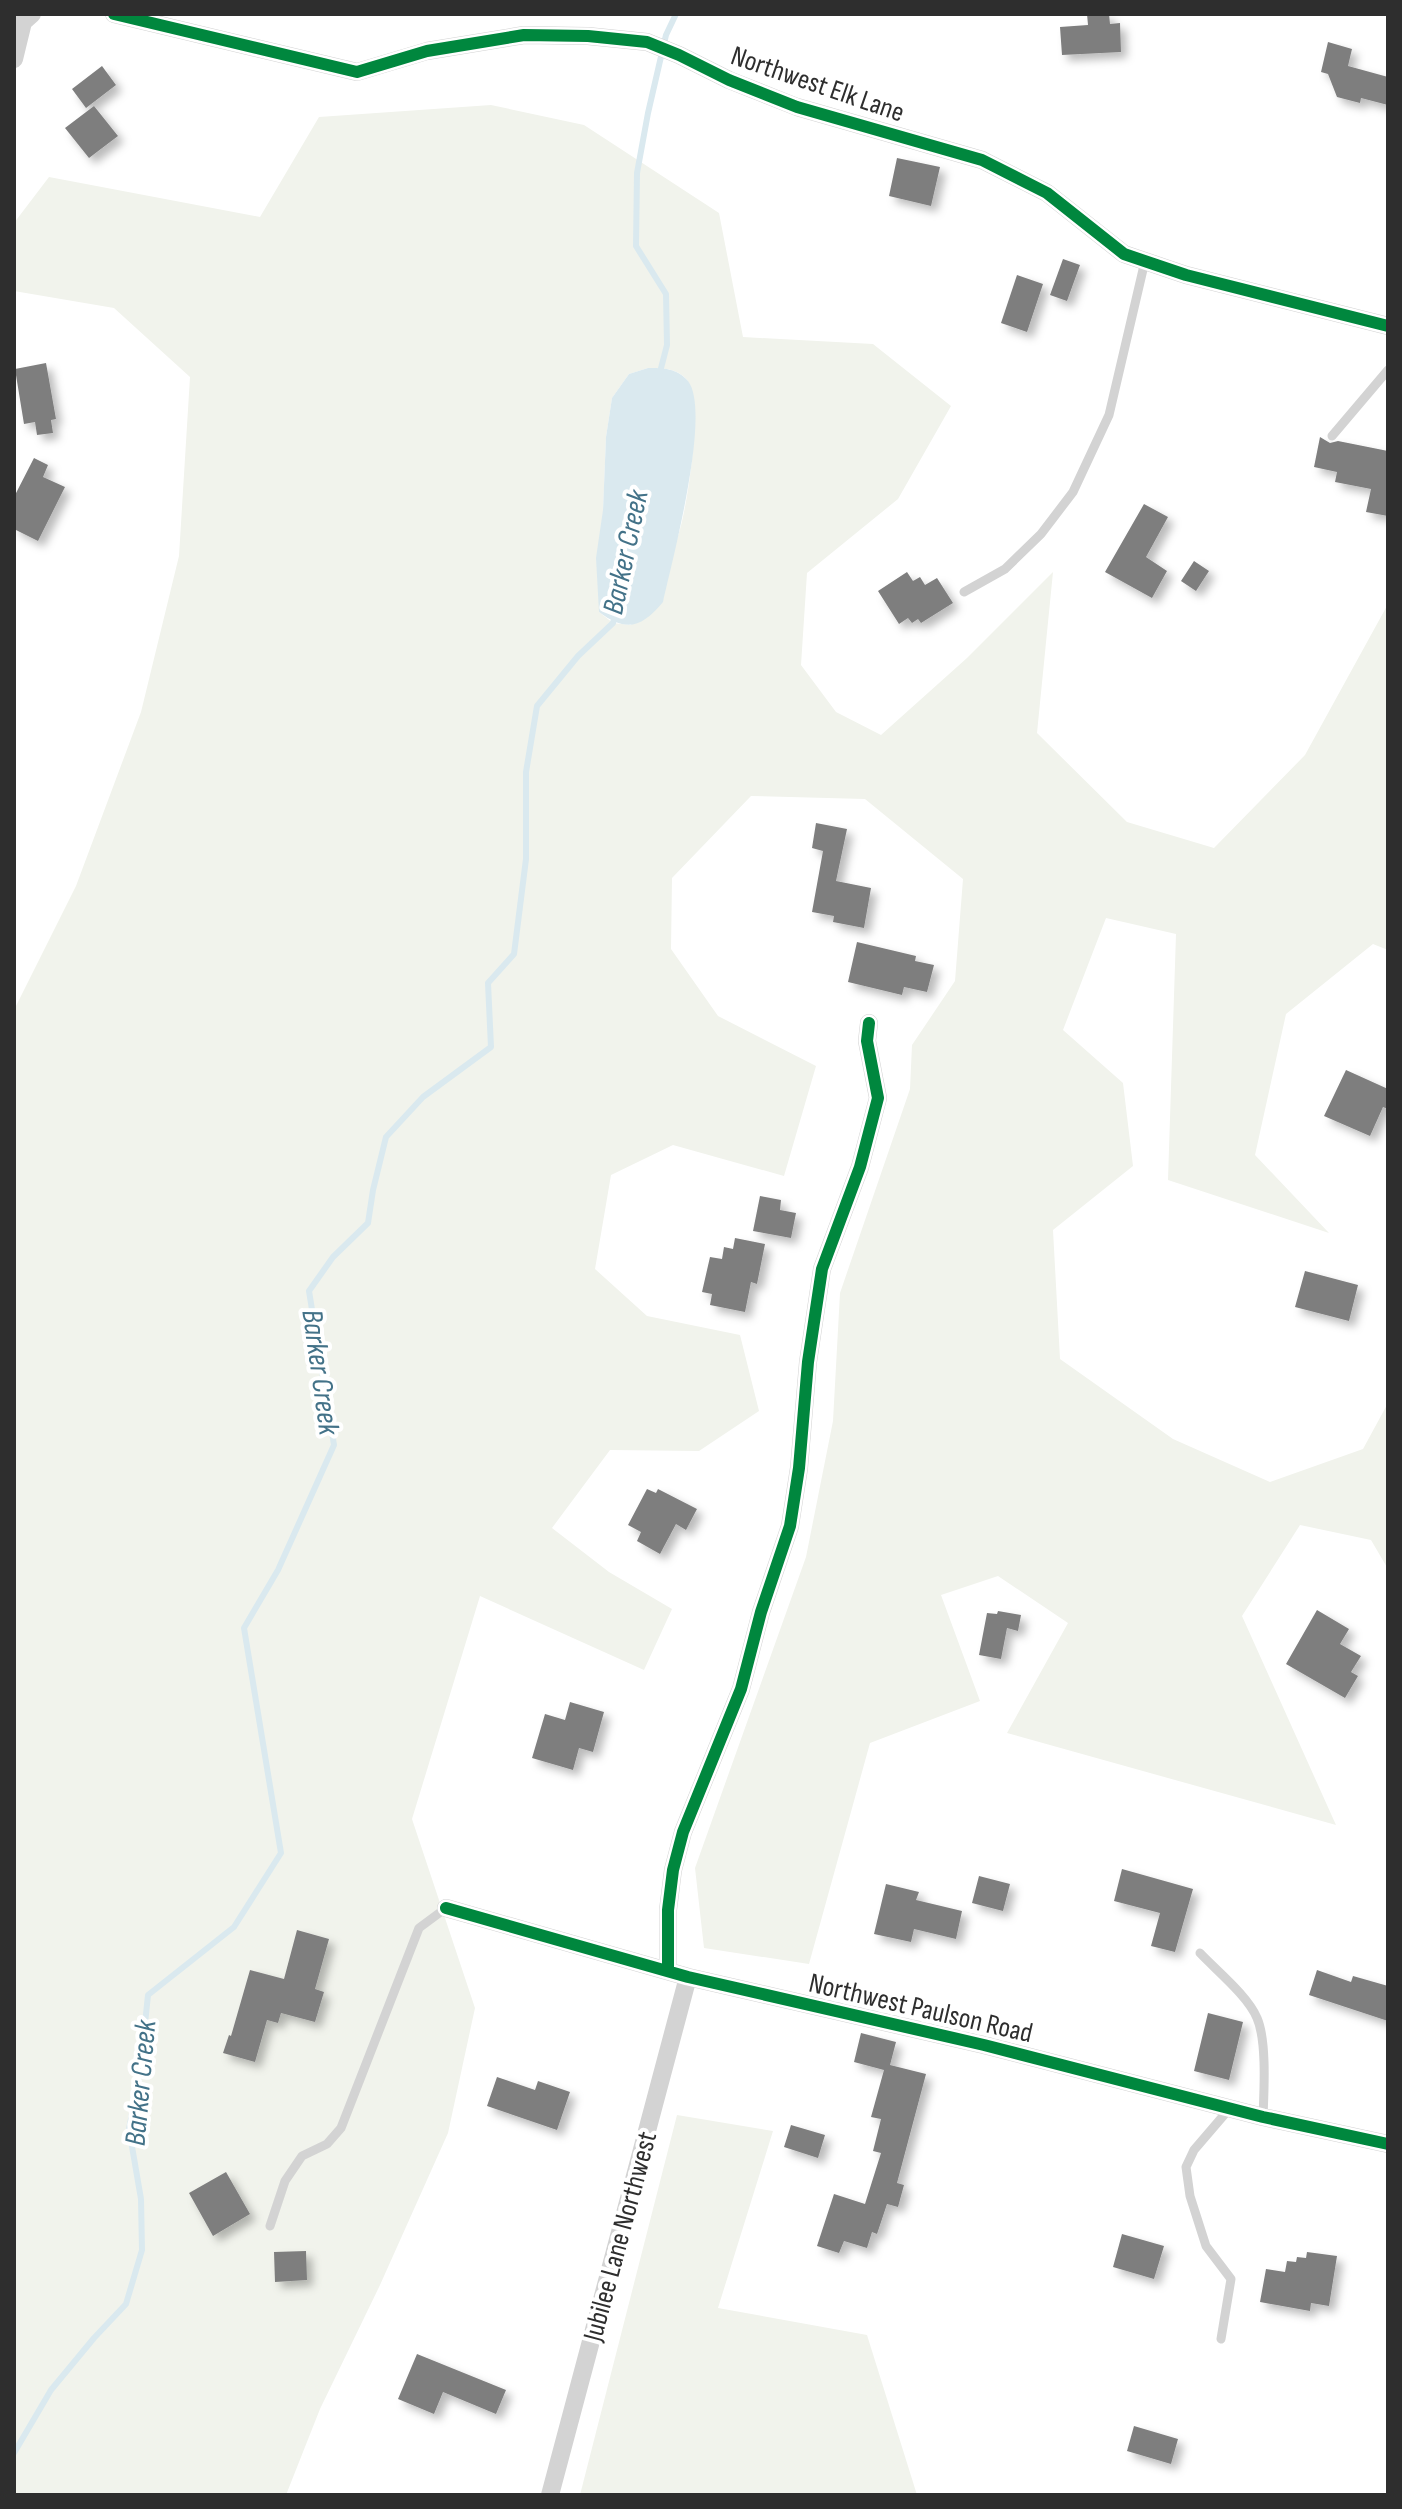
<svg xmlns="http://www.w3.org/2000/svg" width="1402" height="2509" font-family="'Sofia Sans Condensed',sans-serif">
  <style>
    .green { fill: #f1f3ec; fill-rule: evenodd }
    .water { fill: #dae9ef }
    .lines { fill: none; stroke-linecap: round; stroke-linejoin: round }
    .stream { stroke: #dae9ef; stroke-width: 6 }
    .building { fill: #7e7e7e; filter: url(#shadow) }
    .lane { stroke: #d3d3d3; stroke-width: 9 }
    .street { stroke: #d3d3d3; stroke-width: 18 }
    .cycleway-casing { stroke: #fff; stroke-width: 17 }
    .cycleway { stroke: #00873e; stroke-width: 12 }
    .labels { text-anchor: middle; stroke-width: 8; stroke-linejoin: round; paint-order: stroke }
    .street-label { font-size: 28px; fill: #2e2e2e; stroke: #fff }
    .water-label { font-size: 30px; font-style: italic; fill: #437288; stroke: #fff }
  </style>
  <defs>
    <filter id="shadow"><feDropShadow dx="6" dy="6" stdDeviation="4" flood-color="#0004"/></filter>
  </defs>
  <rect width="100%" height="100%" fill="#fff"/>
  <path class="green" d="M491,105L584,125L719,213L743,337L873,344L951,406L898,499L807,573L801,665L836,712L881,735L967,658L1053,572L1037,733L1127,822L1214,848L1305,755L1388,604V950L1373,944L1286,1014L1255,1155L1329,1233L1168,1180L1176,934L1106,918L1063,1030L1123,1083L1133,1166L1053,1230L1060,1359L1173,1439L1270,1482L1363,1449L1388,1403V1569L1371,1540L1300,1525L1242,1616L1336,1825L1007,1733L1068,1623L998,1576L941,1595L980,1701L870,1743L809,1964L704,1948L695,1868L806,1557L833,1421L840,1293L910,1089L912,1045L955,981L963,879L865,799L751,796L672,878L671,949L718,1016L816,1066L784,1176L673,1145L611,1175L595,1269L647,1316L740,1335L759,1411L699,1451L610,1450L552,1528L609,1572L672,1609L644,1670L480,1596L412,1819L475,2008L448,2133L380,2285L320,2409L286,2495H14V1010L76,886L141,712L179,556L190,377L114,308L14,291V223L49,177L260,217L319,117ZM648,368C663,368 677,368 687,380C704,401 687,518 675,544C662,571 646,598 631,625L613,623L599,612L606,437L612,398L629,374Z
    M677,2115L773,2131L718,2308L867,2335L917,2495H580Z"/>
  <path class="water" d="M648,368C663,368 677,368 688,381C712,412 672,561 663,602C642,627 627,633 599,612L596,558L603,510L606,437L612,398L629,374Z"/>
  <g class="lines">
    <path class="stream" d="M659,376L667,345L666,294L636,246L637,173L648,113L666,35L676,14
      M14,2453L51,2390L94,2338L126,2304L142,2250L141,2199L129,2129L140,2072L148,1995L234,1927L281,1853L244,1628L278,1570L334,1445L309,1291L333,1257L368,1223L373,1190L386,1137L423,1097L491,1047L488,983L514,954L526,859V772L537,706L578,656L613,623L615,615"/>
  </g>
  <path class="building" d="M1087,14H1109L1110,24L1120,23L1121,52L1062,55L1060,27L1088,25Z
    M1328,42L1352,49L1348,66L1388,77V105L1361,98L1360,103L1337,97L1328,74L1321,72Z
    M102,66L116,85L86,108L72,89Z
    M94,106L118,136L89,158L65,128Z
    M897,158L940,167L931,206L889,196Z
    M1063,259L1080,265L1067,301L1050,295Z
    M1017,275L1043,284L1027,332L1001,323Z
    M46,363L56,419L51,420L53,433L37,435L35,422L24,424L15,369Z
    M1320,437L1330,443L1338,441L1388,451V516L1366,512L1371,489L1335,482L1337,472L1314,467Z
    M34,458L48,465L43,477L65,487L38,541L14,529V497Z
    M1144,504L1168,517L1146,557L1167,571L1152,598L1105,572Z
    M1194,561L1209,571L1196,591L1181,581Z
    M907,572L913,581L920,577L925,585L937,578L953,603L921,623L918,619L912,623L908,618L899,624L878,591Z
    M816,823L847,829L836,881L871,888L864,928L833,922L834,916L812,912L823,851L812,848Z
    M857,942L916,956L915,961L934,965L927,992L904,987L902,995L848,982Z
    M1346,1070L1388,1089V1109L1383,1107L1370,1136L1324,1116Z
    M760,1196L781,1200L780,1210L796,1213L791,1238L753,1231Z
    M735,1238L765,1244L757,1284L751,1282L745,1312L710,1305L712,1294L702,1292L710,1257L722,1259L724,1247L733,1249Z
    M1305,1271L1358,1285L1349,1321L1295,1307Z
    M647,1489L656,1493L658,1489L697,1509L686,1530L676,1524L660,1554L637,1541L641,1532L628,1525Z
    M1317,1610L1349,1629L1340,1644L1361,1656L1351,1672L1358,1676L1345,1698L1286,1664Z
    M998,1611L1021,1615L1018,1631L1007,1628L1001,1659L979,1655L987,1613L997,1614Z
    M570,1702L604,1712L593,1752L579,1748L573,1770L532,1758L545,1714L565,1720Z
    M1122,1869L1193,1889L1175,1952L1151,1946L1160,1913L1114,1901Z
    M979,1876L1010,1884L1003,1911L972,1903Z
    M886,1884L919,1892L916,1900L962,1911L956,1939L914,1929L911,1942L874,1934Z
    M297,1930L329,1939L315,1989L324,1992L315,2022L281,2013L278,2023L267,2020L255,2062L223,2053L229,2035L231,2036L250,1970L284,1979Z
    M1317,1970L1351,1982L1353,1976L1388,1986V2021L1309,1995Z
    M1208,2013L1243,2022L1229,2080L1194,2071Z
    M861,2033L896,2042L890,2065L926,2074L897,2183L904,2185L898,2207L887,2204L877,2234L872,2232L867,2248L844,2241L839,2253L817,2246L834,2194L865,2204L881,2153L873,2151L881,2119L871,2117L884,2070L854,2062Z
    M497,2077L535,2090L538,2081L570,2092L557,2130L487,2106Z
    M791,2125L825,2135L818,2158L784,2147Z
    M226,2172L250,2214L213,2236L189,2193Z
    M1122,2234L1164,2246L1154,2279L1113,2267Z
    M306,2251L307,2280L275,2282L274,2252Z
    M1307,2252L1337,2256L1329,2306L1311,2303L1310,2311L1260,2302L1266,2269L1285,2272L1287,2261L1296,2262L1297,2257L1306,2258Z
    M417,2354L506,2390L496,2414L443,2392L434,2414L398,2399Z
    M1134,2426L1178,2439L1171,2464L1127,2451Z"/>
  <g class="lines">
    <path class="lane" d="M1332,436L1388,370
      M964,592L1005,569L1041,534L1073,492L1109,415L1145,261
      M1200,1953C1217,1971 1248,1996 1257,2018C1267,2041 1264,2091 1263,2117
      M270,2226L285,2181L302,2156L327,2144L341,2128L419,1928L446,1908
      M1221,2339L1231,2279L1206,2246L1190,2196L1186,2167L1194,2150L1230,2108"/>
    <path class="street" d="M114,14L357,72L427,51L524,35L588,36L647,42L679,55L729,80L797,107L982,160L1047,193L1124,254L1186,275L1388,326
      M14,59L23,22L32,14
      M446,1908L688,1977L984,2045L1263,2117L1388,2144
      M668,1971V1910L673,1870L683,1832L741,1689L761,1612L790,1526L799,1468L808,1362L822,1269L860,1167L878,1098L867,1041L869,1023
      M550,2495L688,1977"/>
    <defs>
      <path id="cycleway" d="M114,14L357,72L427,51L524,35L588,36L647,42L679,55L729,80L797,107L982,160L1047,193L1124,254L1186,275L1388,326
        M446,1908L688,1977L984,2045L1263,2117L1388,2144
        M668,1971V1910L673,1870L683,1832L741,1689L761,1612L790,1526L799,1468L808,1362L822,1269L860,1167L878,1098L867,1041L869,1023"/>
    </defs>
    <use href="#cycleway" class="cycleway-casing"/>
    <use href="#cycleway" class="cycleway"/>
  </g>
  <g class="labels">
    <g class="street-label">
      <text transform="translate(818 83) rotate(19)" y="10">Northwest Elk Lane</text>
      <text transform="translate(921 2007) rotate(13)" y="10">Northwest Paulson Road</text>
      <text transform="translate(619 2236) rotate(-75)" y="10">Jubilee Lane Northwest</text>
    </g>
    <g class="water-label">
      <text transform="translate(625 552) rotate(-78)" y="10">Barker Creek</text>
      <text transform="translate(321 1372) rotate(82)" y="10">Barker Creek</text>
      <text transform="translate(140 2083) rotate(-85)" y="10">Barker Creek</text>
    </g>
  </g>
  <rect width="1402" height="2509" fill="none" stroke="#2e2e2e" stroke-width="32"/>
</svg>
